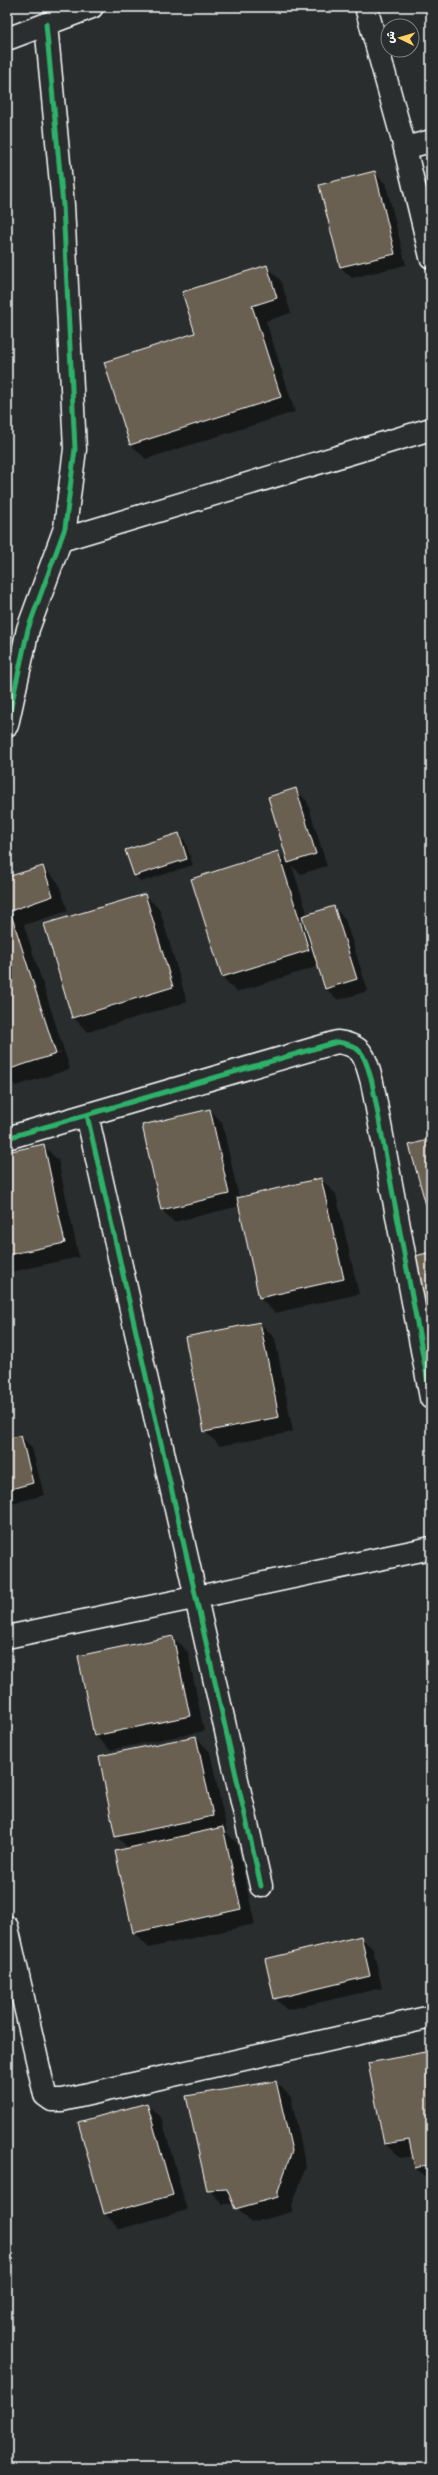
<svg xmlns="http://www.w3.org/2000/svg" width="438" height="2475" font-family="Sriracha,'Playpen Sans Arabic',sans-serif">
  <style>
    .shadow { fill: #0007; fill-rule: evenodd }
    .building { fill: #696151; stroke: #fff }
    .lines { fill: none; stroke-linecap: round; stroke-linejoin: round }
    .minor-casing { stroke: #fff; stroke-width: 25 }
    .minor { stroke: #2a2d2e; stroke-width: 22 }
    .cycleway-casing { stroke: #2a2d2e; stroke-width: 8 }
    .cycleway { stroke: #2db169; stroke-width: 5 }
  </style>
  <rect width="100%" height="100%" fill="#2a2d2e"/>
  <filter id="ink" filterUnits="userSpaceOnUse"><feTurbulence type="fractalNoise" baseFrequency=".025" numOctaves="2"/><feDisplacementMap in="SourceGraphic" scale="8" xChannelSelector="R" yChannelSelector="G"/><feConvolveMatrix kernelMatrix="1 2 1 2 8 2 1 2 1" color-interpolation-filters="sRGB"/></filter>
  <g filter="url(#ink)">
    <path class="shadow" d="M374,172L386,184L406,265L352,278L340,267Z
      M266,266L281,281L291,313L266,321L295,412L146,459L131,445L196,333Z
      M296,790L307,801L327,866L301,874L292,866L308,916L334,907L345,919L368,991L338,1000L326,989L319,966L237,992L222,977L278,852L289,864L269,798Z
      M179,834L185,841L193,865L141,882L135,875Z
      M43,867L58,882L68,911L24,925L70,1069L16,1086L7,1078V878ZM61,1052V1053L8,1070V1068Z
      M145,895L160,910L187,1002L88,1032L73,1017Z
      M210,1110L222,1122L239,1198L321,1179L336,1194L359,1294L275,1313L260,1298L240,1206L174,1222L162,1210Z
      M431,1140V1209L427,1204Z
      M43,1145L58,1160L79,1257L11,1272L7,1268V1153Z
      M260,1323L275,1338L293,1432L220,1446L205,1431Z
      M21,1436L32,1448L44,1495L7,1505V1440Z
      M173,1637L188,1652L204,1731L110,1750L95,1735L79,1657Z
      M196,1737L210,1752L227,1831H225L237,1843L255,1924L149,1948L134,1933L129,1849L116,1836Z
      M361,1938L373,1949L382,1988L287,2010L275,1998Z
      M431,2052V2183L416,2168L414,2156L400,2158L385,2144Z
      M276,2082L291,2097L306,2167L292,2206V2212L251,2223L234,2204H223L208,2189Z
      M147,2104L162,2119L187,2210L120,2229L105,2214L79,2123Z"/>
    <path class="building" d="M375,171L395,254L340,267L319,185Z
      M267,265L277,298L252,306L281,397L130,445L104,362L195,333L182,292Z
      M296,788L316,854L288,863L268,797Z
      M179,833L187,859L134,876L125,850Z
      M278,851L309,950L222,977L191,879Z
      M43,866L53,896L10,911L56,1054L7,1070V877Z
      M145,894L173,987L72,1018L44,924Z
      M334,906L357,979L325,989L302,916Z
      M210,1109L229,1194L161,1210L142,1125Z
      M431,1139V1203L426,1205L409,1145Z
      M44,1144L65,1243L7,1255V1152Z
      M321,1178L344,1279L259,1298L237,1198Z
      M431,1252V1325L427,1326L411,1257Z
      M260,1322L279,1417L204,1432L185,1337Z
      M21,1435L33,1483L7,1490V1439Z
      M173,1636L190,1716L94,1736L78,1656Z
      M196,1736L213,1816L115,1837L99,1756Z
      M223,1827L241,1909L133,1933L115,1851Z
      M361,1936L370,1976L274,1999L265,1959Z
      M431,2051V2164L415,2168L409,2140L384,2144L368,2063Z
      M276,2081L292,2151L278,2191V2197L235,2209L227,2189L207,2190L186,2096Z
      M147,2103L173,2195L104,2214L78,2122Z"/>
    <g class="lines">
      <defs>
        <path id="minor" d="M366,7L405,148L431,141
          M7,39L92,7
          M405,148L431,257
          M61,540L431,429
          M7,725L28,629L65,528L75,449L63,205L46,24
          M87,1115L261,1886
          M7,1138L337,1042C364,1045 365,1058 372,1082L431,1398
          M7,1637L431,1548
          M7,1927L45,2095L52,2100H62L431,2017"/>
      </defs>
      <use href="#minor" class="minor-casing"/>
      <use href="#minor" class="minor"/>
      <defs>
        <path id="cycleway" d="M7,725L28,629L65,528L75,449L63,205L46,24
          M87,1115L261,1886
          M7,1138L337,1042C364,1045 365,1058 372,1082L431,1398"/>
      </defs>
      <use href="#cycleway" class="cycleway-casing"/>
      <use href="#cycleway" class="cycleway"/>
    </g>
  </g>
  <rect width="438" height="2475" fill="none" stroke="#2a2d2e" stroke-width="24"/>
  <rect x="12" y="12" width="414" height="2451" fill="none" stroke="#fff" stroke-width="1.5" filter="url(#ink)"/>
  <g transform="translate(400 38) rotate(275)"><circle r="19" fill="#2a2d2e" stroke="#7f8182"/>
  <path d="M0-3L7 15L0 10L-7 15Z" fill="#ffd166"/>
  <text y="-6" font-size="11" font-weight="bold" text-anchor="middle" fill="#ffffff">ش</text>
  </g>
</svg>
